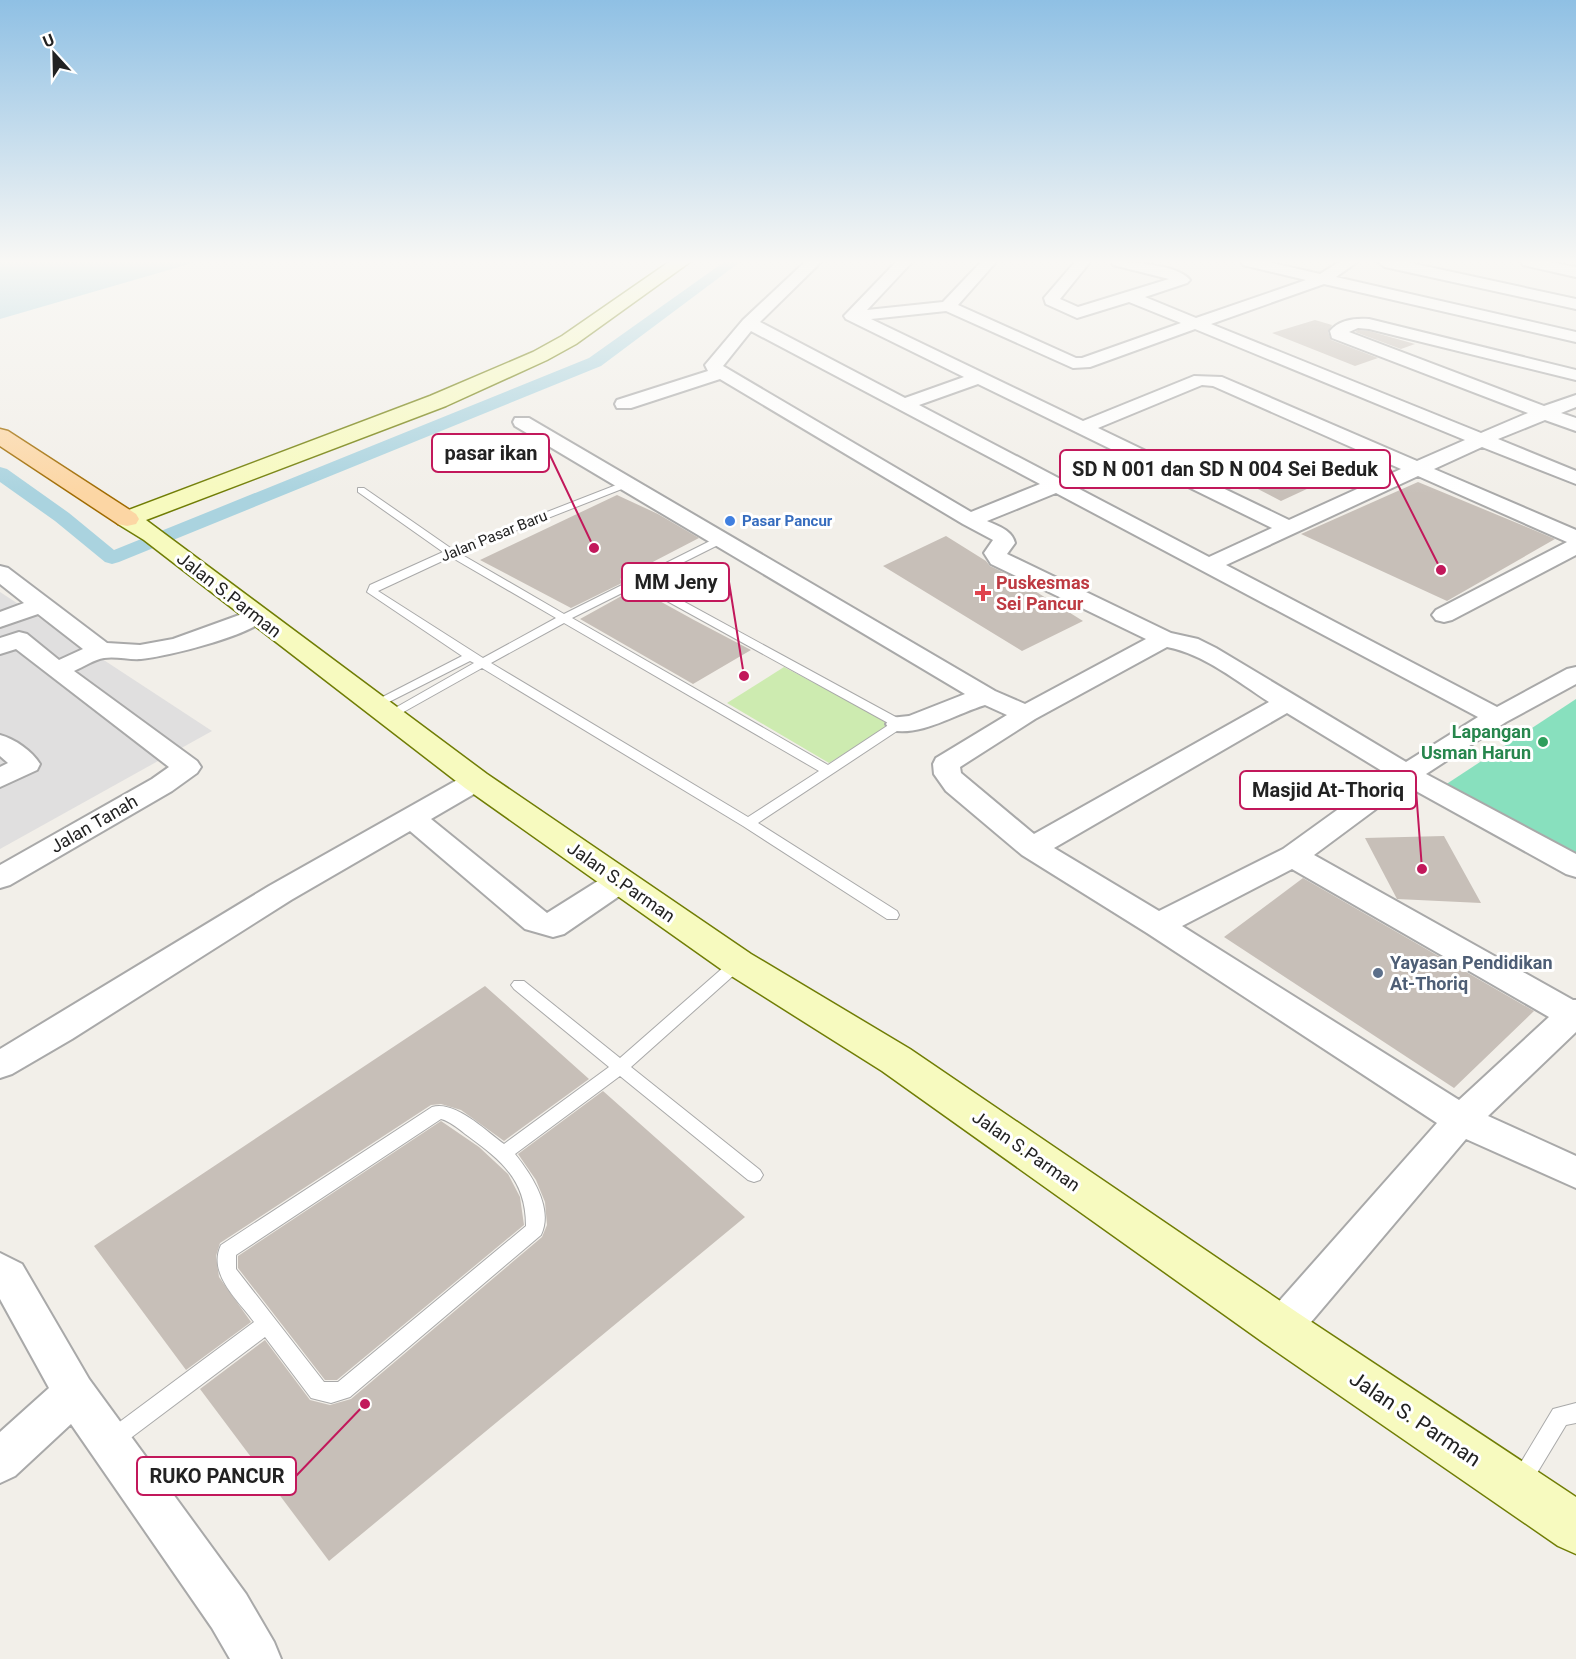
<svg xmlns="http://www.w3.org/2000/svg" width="1576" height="1659" font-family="Roboto,sans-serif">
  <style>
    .residential { fill: #e0dfdf }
    .grass { fill: #cdebb0 }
    .pitch { fill: #88e0be }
    .water { fill: #aad3df }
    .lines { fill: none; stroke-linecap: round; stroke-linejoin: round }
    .canal { fill: #aad3df; fill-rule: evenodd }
    .building { fill: #c7bfb8 }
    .lane-casing { stroke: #a9a9a9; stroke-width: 2 }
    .street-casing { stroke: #a9a9a9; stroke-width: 4 }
    .secondary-casing { stroke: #707d05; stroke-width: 3 }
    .primary-casing { stroke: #a06b00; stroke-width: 3 }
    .lane { fill: #fff; fill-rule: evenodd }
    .street { fill: #fff; fill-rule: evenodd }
    .secondary { fill: #f7fabf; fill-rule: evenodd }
    .primary { fill: #fcd6a4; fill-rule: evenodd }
    .shop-dot { fill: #3f7fe0; stroke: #fff; stroke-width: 2 }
    .health-dot { fill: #e0444e; stroke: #fff; stroke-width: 2 }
    .leisure-dot { fill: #2e9e5b; stroke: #fff; stroke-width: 2 }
    .service-dot { fill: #5c6f8a; stroke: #fff; stroke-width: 2 }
    .labels { text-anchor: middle; stroke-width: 6; stroke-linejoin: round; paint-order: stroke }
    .far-shop-label { font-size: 15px; font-weight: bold; fill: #366cbe; stroke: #fff; text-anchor: start }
    .far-street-label { font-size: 15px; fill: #222; stroke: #fff }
    .health-label { font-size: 18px; font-weight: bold; fill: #be3a42; stroke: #fff; text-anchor: start }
    .street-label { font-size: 18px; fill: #222; stroke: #fff }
    .leisure-label { font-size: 18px; font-weight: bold; fill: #27864d; stroke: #fff; text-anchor: end }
    .service-label { font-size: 18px; font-weight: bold; fill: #4e5e75; stroke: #fff; text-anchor: start }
    .near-street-label { font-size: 21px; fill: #222; stroke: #fff }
    .leader { fill: none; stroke: #c2185b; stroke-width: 2 }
    .callout-dot { fill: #c2185b; stroke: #fff; stroke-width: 2 }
    .callout { fill: #fff; stroke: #c2185b; stroke-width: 2 }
    .callout-label { font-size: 20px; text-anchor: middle; font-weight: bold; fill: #222 }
  </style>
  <rect width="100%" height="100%" fill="#f2efe9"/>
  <path class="residential" d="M0,592L212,731L0,849Z"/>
  <path class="grass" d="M784,667L892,724L829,763L727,703Z"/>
  <path class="pitch" d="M1576,699V858L1445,785Z"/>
  <path class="water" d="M0,262H196L0,319Z"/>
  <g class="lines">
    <path class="canal" d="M724,262H740L601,366L119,562L112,564L105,562L55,521L0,482V467L7,469L69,513L114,550L589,358Z"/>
  </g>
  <path class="building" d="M1315,320L1332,325L1328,332L1331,340L1378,358L1355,366L1272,333Z
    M1358,330L1369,331L1415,344L1401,349L1355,332Z
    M1243,456L1309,488L1281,501L1217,468Z
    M1418,482L1529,528L1555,539L1447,601L1301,534Z
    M617,495L658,514L699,538L620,579L624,582L571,608L480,560Z
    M946,536L986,561L990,566L1011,576L1083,621L1022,651L883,566Z
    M636,588L694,620L751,650L693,684L580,619Z
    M1444,836L1481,903L1397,899L1365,838Z
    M1303,878L1534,1011L1454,1088L1224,937Z
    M485,986L589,1079L504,1141L461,1110L441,1104L431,1105L220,1243L216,1256L219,1277L251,1322L186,1370L94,1246Z
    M603,1091L745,1217L329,1561L200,1389L265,1340L310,1400L330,1405L351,1399L542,1237L547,1225L545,1202L536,1180L518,1154Z
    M441,1121L479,1147L508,1174L520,1197L524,1225L337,1380H325L238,1268V1256Z"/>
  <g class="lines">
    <defs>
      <path id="lane" d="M629,480L634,483L632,485L459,553L564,614L718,537H726V541L646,581L903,721L905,724L903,727L758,823L897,911L899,915L897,919H887L743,826L482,668L391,719L387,720L381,716L474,663L470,661L377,708H369L367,705L462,656L367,592L370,585L443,552L358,492V488H364L452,549ZM451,557L556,618L483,658L378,591ZM638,585L890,724L828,765L572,618ZM564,623L819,771L748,817L491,663Z
        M738,958L743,959L745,963L743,967L631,1067L760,1170L763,1175L760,1180L754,1182L748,1180L620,1076L515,1154C531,1174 554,1208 541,1235L350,1397L331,1403L311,1398L265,1337L120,1446L113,1449L106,1446L103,1439L106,1432L254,1322C239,1301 207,1274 221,1245L432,1107C455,1100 486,1131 504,1144L609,1067L514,989L511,985L514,981H524L620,1058L733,959ZM441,1119C450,1121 460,1130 468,1136C502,1161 526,1180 526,1226L338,1382H324L236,1269V1255Z
        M1576,1403V1423L1566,1425L1528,1488L1521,1491L1514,1488L1511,1481L1514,1474L1553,1409Z"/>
      <path id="street" d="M805,262H821L760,322L905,398L964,377L846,319L844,316L896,262H912L867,310L943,302L981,262H996L958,305L1076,358H1082L1181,323L1129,302L1077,318L1046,304L1044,298L1075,262H1090L1060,299L1078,307L1169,279L1113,265L1111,262C1130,262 1178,264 1190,280L1187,283L1145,297L1196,318L1306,280L1243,265L1241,262H1268L1320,274L1339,262H1357L1336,277L1576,332V342L1324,284L1211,324L1481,433L1528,413L1332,338L1330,331C1339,320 1355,318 1369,319L1576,370V380L1369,329L1358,328L1349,332L1544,406L1576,395V407L1561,413L1576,418V431L1545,420L1498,439L1576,471V484L1482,447L1434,469L1576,530V555L1452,620L1444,622L1436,620L1432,615L1436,610L1567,542L1418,476L1226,565L1497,707L1567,669L1576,667V684L1506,722L1426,774L1576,854V877L1566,874L1407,786L1314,855L1573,1000H1576V1032L1488,1116L1576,1156V1188L1466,1139L1295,1341L1281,1347L1267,1341L1261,1328L1267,1315L1437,1123L1147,933L1022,855L946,791L934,774L933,764L936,758L1007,715L985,705C955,714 921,737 890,730L886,724L890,718L909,716L965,694L515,426L513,422L515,418H529L995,691L1025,704L1146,639L991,564L984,553L993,540L963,524L720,379L631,408H617L615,404L617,400L708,371L705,365L743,320ZM946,311L1073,368L1090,367L1195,329L1465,440L1417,461L1222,377L1194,376L1083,421L871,319ZM751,331L1040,484L971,512L723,366ZM978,384L1272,528L1209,557L919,405ZM1202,385L1213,386L1401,469L1289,520L1098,428ZM1056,493L1478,717L1406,762L1216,648L1198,639L1171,633L1007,554L1015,543C1012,530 998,526 987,521ZM1167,647C1204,654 1238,682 1269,702L1034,834L961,773L960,767L1035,719ZM1287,713L1387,774L1283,849L1159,911L1054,848ZM1292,869L1549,1017L1459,1100L1182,926Z
        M1378,262H1406L1576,299V309L1385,267Z
        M1521,262H1550L1576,267V277L1523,265Z
        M0,566L8,568L107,643L140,645L173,639L256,609L264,611L268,616C255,635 165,657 141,659C129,660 116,656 104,658C95,659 83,667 74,671L197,761L201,767L197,773L172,791L10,885L0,888V865L152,779L169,767L16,649L0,654V638L19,632L27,634L59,660L83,649L38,614L0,627V612L24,603L0,584Z
        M0,735C15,739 32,751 40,764L37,770L0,787V767L8,763L0,756Z
        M476,772L486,775L490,781L486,787L431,819L547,913L609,874L620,871L631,874L635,881L631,888L564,934L553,937L525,929L410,831L291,900L72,1039L12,1074L0,1078V1049L269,886L466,775Z
        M0,1253L22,1264L89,1379L246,1594L274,1642L281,1659H230L212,1628L71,1424L15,1476L0,1483V1432L49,1388L0,1299Z"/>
      <path id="secondary" d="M669,262H690L576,344L547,360L446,406L146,520L487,774L751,954L910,1049L1298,1313L1576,1497V1554L1558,1546L1264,1343L882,1071L725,972L465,788L144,540L118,524L115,519L118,514L430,396L533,352L562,336Z"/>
      <path id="primary" d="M0,429L8,431L136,514L139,519L136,524L127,526L118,524L0,446Z"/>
    </defs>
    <use href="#lane" class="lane-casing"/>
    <use href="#street" class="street-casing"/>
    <use href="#secondary" class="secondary-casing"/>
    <use href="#primary" class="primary-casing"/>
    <use href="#lane" class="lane"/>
    <use href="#street" class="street"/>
    <use href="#secondary" class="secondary"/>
    <use href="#primary" class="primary"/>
  </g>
  <linearGradient id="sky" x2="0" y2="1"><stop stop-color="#8fc0e4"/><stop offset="0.53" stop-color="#f9f8f5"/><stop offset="1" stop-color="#f9f8f5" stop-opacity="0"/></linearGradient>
  <rect width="1576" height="494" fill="url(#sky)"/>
  <circle class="shop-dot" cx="730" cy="521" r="6"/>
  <path class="health-dot" d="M980 584h6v6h6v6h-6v6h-6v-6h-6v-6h6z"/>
  <circle class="leisure-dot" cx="1543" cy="742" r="6"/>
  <circle class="service-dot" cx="1378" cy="973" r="6"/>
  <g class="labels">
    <g class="far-shop-label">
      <text x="742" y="526">Pasar Pancur</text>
    </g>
    <g class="far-street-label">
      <text transform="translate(494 536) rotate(-22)" y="5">Jalan Pasar Baru</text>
    </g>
    <g class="health-label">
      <text x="996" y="589">Puskesmas<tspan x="996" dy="21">Sei Pancur</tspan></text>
    </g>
    <g class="street-label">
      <text transform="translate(229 595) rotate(38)" y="6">Jalan S.Parman</text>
      <text transform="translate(94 824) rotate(-30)" y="6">Jalan Tanah</text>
      <text transform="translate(621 882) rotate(35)" y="6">Jalan S.Parman</text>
      <text transform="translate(1026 1151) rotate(35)" y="6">Jalan S.Parman</text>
    </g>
    <g class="leisure-label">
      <text x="1531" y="738">Lapangan<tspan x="1531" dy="21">Usman Harun</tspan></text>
    </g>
    <g class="service-label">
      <text x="1390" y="969">Yayasan Pendidikan<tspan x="1390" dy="21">At-Thoriq</tspan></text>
    </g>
    <g class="near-street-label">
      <text transform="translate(1415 1419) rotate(34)" y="7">Jalan S. Parman</text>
    </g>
  </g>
  <path class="leader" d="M594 548L549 453M1441 570L1390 469M744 676L729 582M1422 869L1416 790M365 1404L296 1476"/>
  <g class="callout-dot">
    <circle cx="594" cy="548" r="6"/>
    <circle cx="1441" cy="570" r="6"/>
    <circle cx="744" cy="676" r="6"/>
    <circle cx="1422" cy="869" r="6"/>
    <circle cx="365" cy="1404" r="6"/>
  </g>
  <g class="callout">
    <rect x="432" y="434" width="117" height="38" rx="6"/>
    <rect x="1060" y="450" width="330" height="38" rx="6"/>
    <rect x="622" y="563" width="107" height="38" rx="6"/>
    <rect x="1240" y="771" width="176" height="38" rx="6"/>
    <rect x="137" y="1457" width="159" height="38" rx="6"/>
  </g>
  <g class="callout-label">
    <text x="491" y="460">pasar ikan</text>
    <text x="1225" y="476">SD N 001 dan SD N 004 Sei Beduk</text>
    <text x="676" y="589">MM Jeny</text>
    <text x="1328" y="797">Masjid At-Thoriq</text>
    <text x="217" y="1483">RUKO PANCUR</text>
  </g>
  <g transform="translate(54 54) rotate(338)" stroke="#ffffff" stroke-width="4.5" paint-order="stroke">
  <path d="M0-4.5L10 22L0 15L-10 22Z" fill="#222222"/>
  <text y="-9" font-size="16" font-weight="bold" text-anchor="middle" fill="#222222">U</text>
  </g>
</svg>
